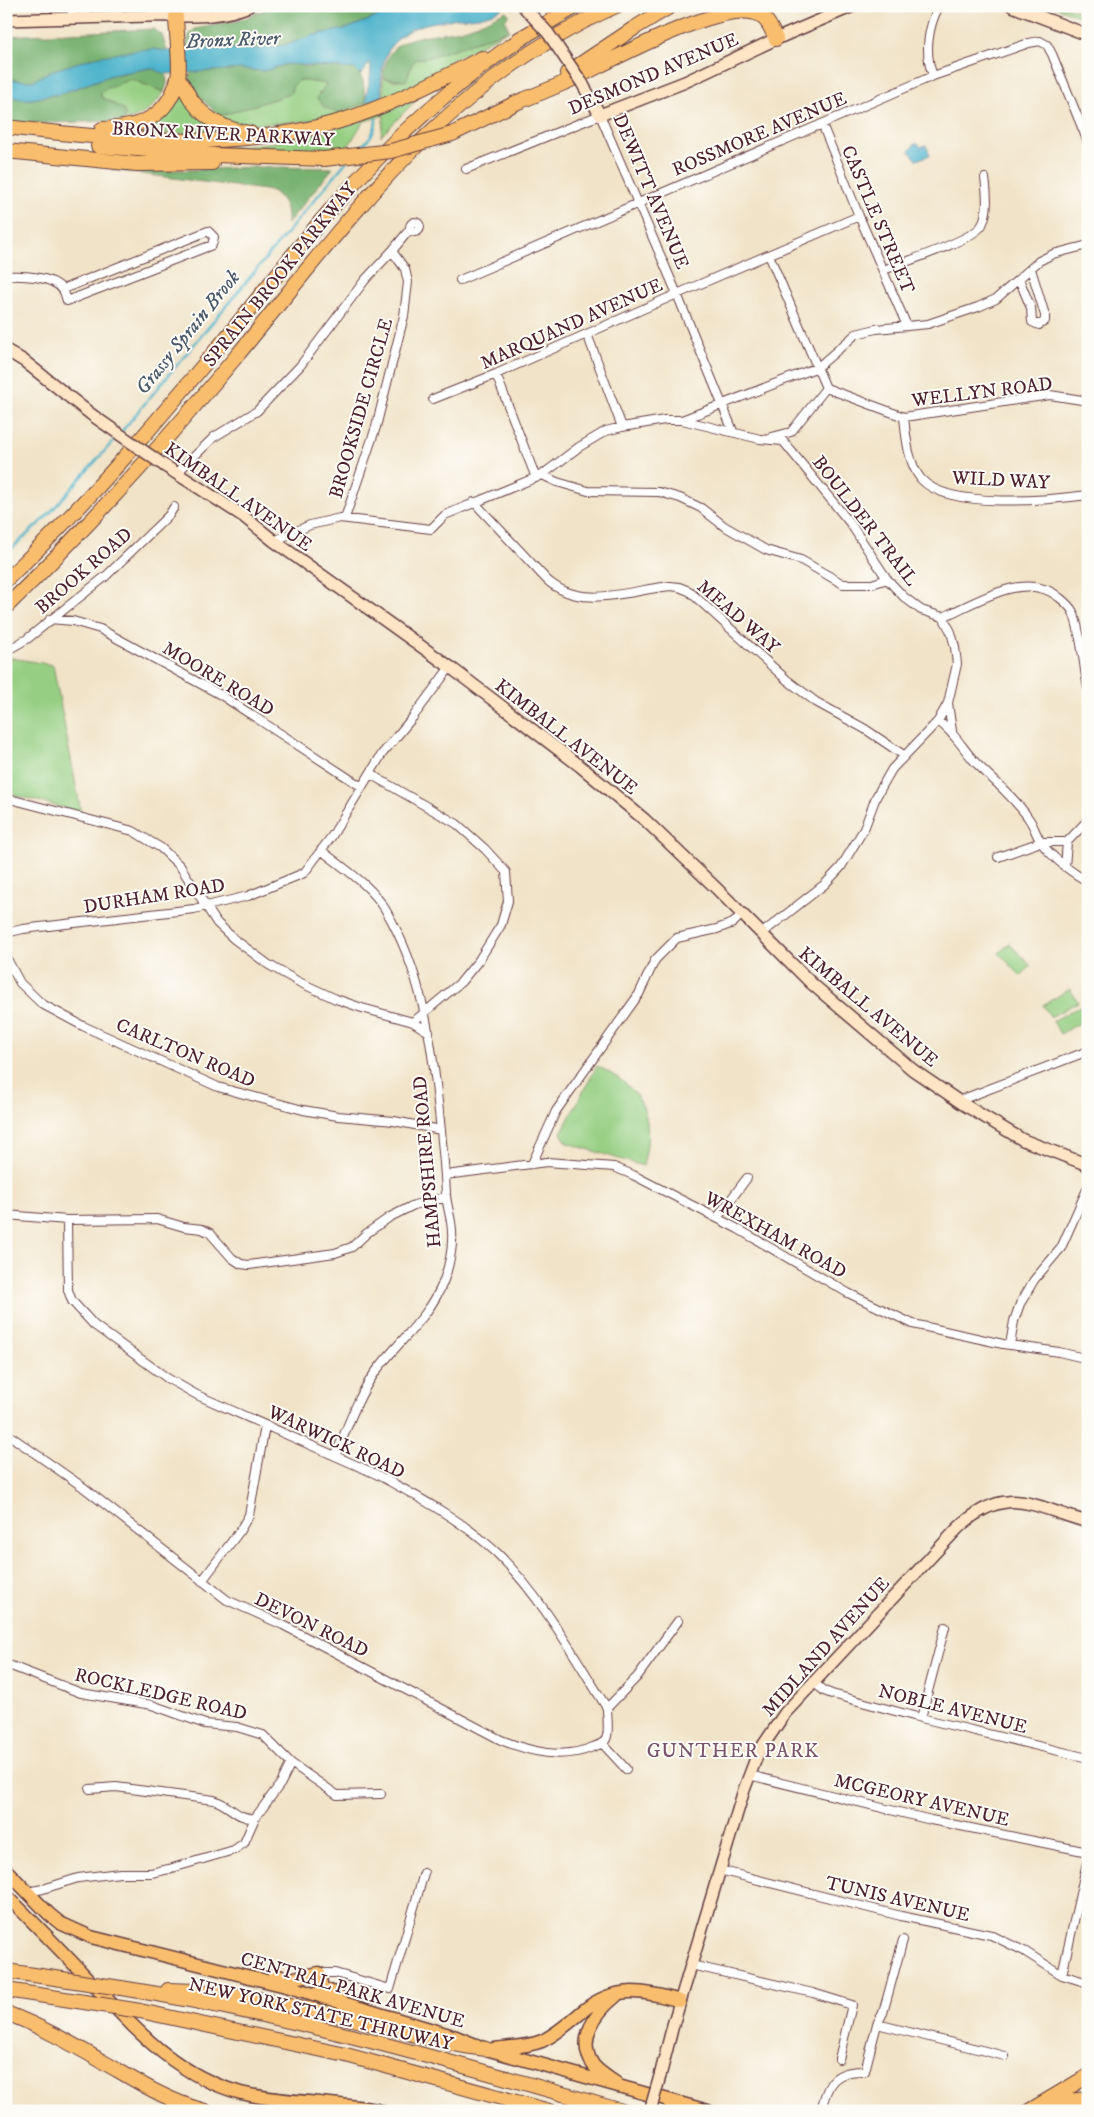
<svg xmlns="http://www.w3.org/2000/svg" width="1094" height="2117" font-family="'IM FELL DW Pica',serif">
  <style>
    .green { fill: #96cf83; stroke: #707757 }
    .forest { fill: #78b271; stroke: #61684e }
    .water { fill: #4cb2cb; stroke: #4b687b }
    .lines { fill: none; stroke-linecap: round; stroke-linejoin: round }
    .stream { stroke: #4cb2cb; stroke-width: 2.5 }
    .street-casing { stroke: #633c42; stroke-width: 10 }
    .secondary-casing { stroke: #633c42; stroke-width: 14 }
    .primary-casing { stroke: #633c42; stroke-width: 15 }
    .highway-casing { stroke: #633c42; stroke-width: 16 }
    .street { stroke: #fff; stroke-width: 8 }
    .secondary { stroke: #fde5c5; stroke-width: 11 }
    .primary { stroke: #f9be6d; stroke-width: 12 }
    .highway { stroke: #f9be6d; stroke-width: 14 }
    .secondary-bridge-casing { stroke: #633c42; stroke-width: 14; stroke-linecap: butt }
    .highway-bridge-casing { stroke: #633c42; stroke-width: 16; stroke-linecap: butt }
    .secondary-bridge { stroke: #fde5c5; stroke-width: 11 }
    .highway-bridge { stroke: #f9be6d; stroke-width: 14 }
    .labels { text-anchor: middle; stroke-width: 4; stroke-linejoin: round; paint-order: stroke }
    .street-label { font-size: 19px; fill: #4a1f2b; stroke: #fdfcf7 }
    .water-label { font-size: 20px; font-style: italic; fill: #4b5a6b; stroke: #fdfcf7 }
    .neighbourhood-label { font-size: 20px; letter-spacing: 1px; fill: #79556a; stroke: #fdfcf7 }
  </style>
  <rect width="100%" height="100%" fill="#fdfcf7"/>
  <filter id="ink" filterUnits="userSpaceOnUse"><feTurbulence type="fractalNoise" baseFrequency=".02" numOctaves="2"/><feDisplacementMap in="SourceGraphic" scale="10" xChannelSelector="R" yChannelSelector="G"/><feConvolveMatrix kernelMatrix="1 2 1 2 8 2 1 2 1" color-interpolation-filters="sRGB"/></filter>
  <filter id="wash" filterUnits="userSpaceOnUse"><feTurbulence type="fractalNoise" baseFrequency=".0096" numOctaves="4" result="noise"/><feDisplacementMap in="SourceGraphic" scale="20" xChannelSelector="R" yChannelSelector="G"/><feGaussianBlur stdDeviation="1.12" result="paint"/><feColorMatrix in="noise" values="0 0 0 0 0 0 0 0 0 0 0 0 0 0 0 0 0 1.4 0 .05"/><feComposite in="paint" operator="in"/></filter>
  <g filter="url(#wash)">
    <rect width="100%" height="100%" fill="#f1e3c7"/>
    <path class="green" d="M1053,6C1066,6 1076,10 1088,15V20Z
      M509,30L449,62L428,77L392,95L337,116L309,121L249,125L233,123L220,116L290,94L293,86L299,80L327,84L326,88L318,94L365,103L383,97V78L396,81L409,73L412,64L416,59L430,57Z
      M131,79L164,92C153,108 142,117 123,121V109L101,97V93L104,89Z
      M178,89L224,133L137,134L136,132L143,129Z
      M418,98L381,136L384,115L363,122L346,150L292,153L197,147C280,149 342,129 418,98Z
      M6,657L53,665L81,812L6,793Z
      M1009,943L1031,966L1021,976L999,953Z
      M1070,989L1078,1002L1050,1017L1043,1005Z
      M1080,1006L1087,1019L1060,1034L1053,1021Z
      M597,1066C645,1089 655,1116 643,1166L567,1143L561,1133Z"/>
    <path class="forest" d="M273,6H401L392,8L376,17L346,29L318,34L284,45L258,49H186L189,35L195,29L241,20Z
      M506,11L509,14L505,21L509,30L430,57L416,59L412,64L406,81L383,78C386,28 432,39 467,28C480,24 493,17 506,11Z
      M154,29L162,35L167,51C139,46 82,62 53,70C46,72 40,79 33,81C24,82 13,80 6,77V36Z
      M287,64H299L305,67L333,66L357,69L363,81L366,102L337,113L324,107L317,98L326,84L299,80L293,86L290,94L220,116L198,96L189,77L192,72L242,69L264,71Z
      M150,68L166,74L167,83L164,92L131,79L103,90L101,93V97L123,109L126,116L123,121L41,123L6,122V95C15,98 22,100 32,99C41,98 47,94 57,95L112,75Z
      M254,167L333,168L287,224C288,210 285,200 273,191L111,170H192Z"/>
    <path class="water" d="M401,6H505C492,16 473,19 458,18C453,18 447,21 443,21C397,26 377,51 382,96L366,102C366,88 373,76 370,62L361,75L355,69L287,64L264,71L242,69L166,74L150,68L112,75L57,95C47,94 41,98 32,99C22,100 15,98 6,95V77L13,80L33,81L51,71L95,57L138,50L154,49L167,51L186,49H258L284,45L318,34L346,29L376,17L392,8Z
      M916,143L921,147L926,145L930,155L917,160L909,151Z"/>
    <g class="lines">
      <path class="stream" d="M358,150C368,140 376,133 376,119
        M122,431L346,162
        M6,554L48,515L117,437"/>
    </g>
  </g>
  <g filter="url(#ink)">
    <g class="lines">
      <defs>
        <path id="street" d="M72,6V18
          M170,6L176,16
          M933,76C924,53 928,27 939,6
          M822,124L859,216L907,326
          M466,169L600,115L677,294L733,431
          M410 227a5 5 0 1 1 10 0a5 5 0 1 1-10 0Z
          M392,251L410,229
          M769,255L826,388
          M883,270C902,263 974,240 982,225C989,210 987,194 985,178
          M6,276C22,275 53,276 63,290C65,293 66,298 67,301L212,245L214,237L208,231L63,289
          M1019,279L1031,308L1032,322L1039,325L1045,321V315L1031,269
          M460,280L933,76L1029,43L1040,41L1047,45L1052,54L1088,142
          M587,334L622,427
          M496,374L536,478
          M826,388L904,417L1050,395L1088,401
          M433,399L496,374L677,294L859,216
          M904,417C906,437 908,463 921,479C948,510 1050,500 1088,495
          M682,420L760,439L783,441L850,523L887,579L904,597L921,610L943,617L951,632L955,647L957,664L948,703L938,721L892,769L876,797L864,829L841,867L825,884L761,934
          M772,437L791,432L826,388
          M176,474L214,437L257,411L300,366L365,280L392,251L405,269L408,282L404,316L376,427L345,518
          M542,475L557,482L588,491L659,492L680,498L701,508L724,526L766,550L801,560L843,584H872L887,579
          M474,502L547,580C581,611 630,590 670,586L679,587L689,591L787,680L816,702L865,729L905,756
          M274,541L310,525L340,518L431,529L445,515L542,475L579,447L606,431L622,427L665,420H682L818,367L856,334L876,329L928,324L978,307L996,299L1039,261L1053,254L1088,245
          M943,617C977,602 1026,569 1060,598C1065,602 1070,606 1073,612C1082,635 1083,663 1088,688
          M50,619L73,621L100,629L221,695L362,787
          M6,651L27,639L106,576L169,515L174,507
          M948,703L952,731
          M938,721C956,734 962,748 976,763C994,781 1014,797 1029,819C1034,826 1036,835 1041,842C1049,855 1074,875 1088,881
          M370,774L457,824L485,849L506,872L508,901L501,925L479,960L461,982L413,1022
          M6,798L133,831L161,848L180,866L217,923L234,939L269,965L299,982L336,999L362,1008L413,1022L429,1032
          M321,850C343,868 371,885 385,909C422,971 432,1042 439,1112C442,1140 445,1167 446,1195C447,1207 452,1220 452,1232C453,1248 449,1266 444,1280C430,1318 397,1342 374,1374C357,1398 347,1429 335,1456
          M998,857L1041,842H1067
          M1065,867L1067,842L1088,820
          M6,933L23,929L194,909L248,896L304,873L332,836L382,754L413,717L450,667
          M6,957L20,983L42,1004L83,1026L218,1087L303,1110L338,1116L394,1121L441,1130
          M958,1101L1088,1051
          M532,1164L556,1111L639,994L655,960L677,938L717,929L733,923L742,914
          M446,1175L547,1162L614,1167L633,1175L738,1229L848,1293L913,1324L1003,1344L1059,1352L1088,1359
          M6,1215L67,1220L157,1219L184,1227L202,1229L210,1233L232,1258L241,1264L249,1265L335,1253L352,1247L367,1233L390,1217L414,1205L446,1197
          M717,1218L747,1178
          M67,1220L68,1290L72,1301L94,1325L167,1378L197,1395L376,1474C417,1496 462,1520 497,1553C542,1597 574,1656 607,1708
          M1010,1345L1014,1321L1020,1304L1034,1280L1061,1248L1088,1187
          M6,1433L83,1487L227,1600L283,1625L501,1740C531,1752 562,1760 593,1747C599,1745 606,1743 607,1736C609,1728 607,1716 607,1708
          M202,1581L239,1532L249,1515L265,1426
          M6,1664L81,1693L152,1705L205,1724L237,1727L263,1735L291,1763L337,1795L381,1794
          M813,1682L824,1691L832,1694L921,1718L1088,1758
          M607,1708L637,1677L678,1621
          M921,1718L945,1627
          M602,1743L626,1769
          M749,1775L931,1820L1088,1852
          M90,1789L116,1787L214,1800C230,1805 238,1820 255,1818L281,1783L291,1763
          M719,1870L901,1916L991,1935L1024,1951L1062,1975L1088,1983
          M27,1892L43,1889L78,1878L120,1873H151L169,1869L234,1850L244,1843L255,1818
          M691,1965L813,1993L852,2005L839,2059
          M319,1973H335L390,1989L424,1873
          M1062,1975L1088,1858
          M877,2024L1005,2056
          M821,2111C827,2083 834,2070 865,2071L877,2024L883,2013L903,1940"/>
        <path id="secondary" d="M1012,6L1088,35
          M6,20C53,19 100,17 148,16C182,15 216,20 249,6
          M582,83L600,115L685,82L776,39L853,6
          M6,350L24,361L92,415
          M165,466L243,516L274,541L450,667L580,766L645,820L716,888L811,983L913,1070L963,1104L1023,1140L1088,1165
          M660,2076L673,2025L744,1790L758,1753L785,1713L958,1528C1007,1482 1033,1507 1088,1522"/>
        <path id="primary" d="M6,1870L49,1914L60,1923L91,1937L290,1987L456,2037L486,2049L708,2111
          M6,1895C33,1922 60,1949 86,1977C133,2026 173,2075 241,2093C287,2104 335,2101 381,2111
          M274,1975L290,1979L319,1973L322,1988L337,1994
          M493,2049C509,2047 527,2047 542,2041C557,2034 570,2022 583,2011C614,1985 643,1990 680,2001
          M616,2083C609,2078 600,2073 594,2066C575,2040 596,2012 616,1996"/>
        <path id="highway" d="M519,39L577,6
          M567,73L636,27L671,6
          M178,78C184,85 187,94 193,102C207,121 227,130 250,133
          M513,104C533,96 553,88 573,79C610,61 717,2 755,13C767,17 771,28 776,39
          M6,127C115,140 230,152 337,122C388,107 435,82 482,58
          M102,129C139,128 168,118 178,78C181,67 176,30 176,16
          M452,134L520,101
          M98,146L215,155L324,159
          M6,151L137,164L212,163
          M6,580C86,505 157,422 226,338C276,277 323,214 378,158C423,112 473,70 527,35
          M6,607C87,528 163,445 235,358C350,219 444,82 616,6
          M6,1971L62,1979
          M121,1988C288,2014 459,2064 622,2111
          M6,1990L84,2002
          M168,1990C242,1991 314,2010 385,2027C419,2036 451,2045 486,2049
          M140,2011L346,2055L549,2111
          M6,2013C46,2028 82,2050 119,2071C146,2087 174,2103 205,2111
          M670,2102L688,2111
          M1029,2111L1088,2076
          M1052,2111L1068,2101L1088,2099"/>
      </defs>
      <use href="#street" class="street-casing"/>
      <use href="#secondary" class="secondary-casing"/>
      <use href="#primary" class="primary-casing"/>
      <use href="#highway" class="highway-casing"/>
      <use href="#street" class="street"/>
      <use href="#secondary" class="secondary"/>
      <use href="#primary" class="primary"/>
      <use href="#highway" class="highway"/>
      <defs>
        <path id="secondary-bridge" d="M523,6L548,33L582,83
          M92,415L165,466
          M650,2111L660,2076"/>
        <path id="highway-bridge" d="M324,159L391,151L452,134
          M62,1979L121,1988
          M84,2002L140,2011"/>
      </defs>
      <use href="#secondary-bridge" class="secondary-bridge-casing"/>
      <use href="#highway-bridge" class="highway-bridge-casing"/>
      <use href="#secondary-bridge" class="secondary-bridge"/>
      <use href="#highway-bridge" class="highway-bridge"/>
    </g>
  </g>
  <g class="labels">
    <g class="street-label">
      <text transform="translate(653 73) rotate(-23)" y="7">DESMOND AVENUE</text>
      <text transform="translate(223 133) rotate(3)" y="7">BRONX RIVER PARKWAY</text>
      <text transform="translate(759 133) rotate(-23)" y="7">ROSSMORE AVENUE</text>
      <text transform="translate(652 191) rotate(67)" y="7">DEWITT AVENUE</text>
      <text transform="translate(879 219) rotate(67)" y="7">CASTLE STREET</text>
      <text transform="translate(279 274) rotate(-51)" y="7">SPRAIN BROOK PARKWAY</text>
      <text transform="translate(571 323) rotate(-24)" y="7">MARQUAND AVENUE</text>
      <text transform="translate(982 391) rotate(-7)" y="7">WELLYN ROAD</text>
      <text transform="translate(360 408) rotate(-74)" y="7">BROOKSIDE CIRCLE</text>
      <text transform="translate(1001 479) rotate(3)" y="7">WILD WAY</text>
      <text transform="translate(239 496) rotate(35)" y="7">KIMBALL AVENUE</text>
      <text transform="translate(866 520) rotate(52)" y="7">BOULDER TRAIL</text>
      <text transform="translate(83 570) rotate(-41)" y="7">BROOK ROAD</text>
      <text transform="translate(739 616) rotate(41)" y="7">MEAD WAY</text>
      <text transform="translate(219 678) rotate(31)" y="7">MOORE ROAD</text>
      <text transform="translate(567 736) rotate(38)" y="7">KIMBALL AVENUE</text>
      <text transform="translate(154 895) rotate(-9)" y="7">DURHAM ROAD</text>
      <text transform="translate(869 1006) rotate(40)" y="7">KIMBALL AVENUE</text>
      <text transform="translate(186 1052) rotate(23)" y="7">CARLTON ROAD</text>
      <text transform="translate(426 1162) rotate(-95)" y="7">HAMPSHIRE ROAD</text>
      <text transform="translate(776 1234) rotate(29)" y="7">WREXHAM ROAD</text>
      <text transform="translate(337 1441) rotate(25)" y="7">WARWICK ROAD</text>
      <text transform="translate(312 1624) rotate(26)" y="7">DEVON ROAD</text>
      <text transform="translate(825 1646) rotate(-48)" y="7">MIDLAND AVENUE</text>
      <text transform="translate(161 1693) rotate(13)" y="7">ROCKLEDGE ROAD</text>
      <text transform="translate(953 1708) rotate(14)" y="7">NOBLE AVENUE</text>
      <text transform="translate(922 1799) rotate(13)" y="7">MCGEORY AVENUE</text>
      <text transform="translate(898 1898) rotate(13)" y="7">TUNIS AVENUE</text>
      <text transform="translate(353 1989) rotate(16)" y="7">CENTRAL PARK AVENUE</text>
      <text transform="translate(321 2013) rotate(13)" y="7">NEW YORK STATE THRUWAY</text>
    </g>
    <g class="water-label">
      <text transform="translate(233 39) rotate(-2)" y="7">Bronx River</text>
      <text transform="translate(187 332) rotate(-51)" y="7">Grassy Sprain Brook</text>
    </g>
    <g class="neighbourhood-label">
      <text x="733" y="1757">GUNTHER PARK</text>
    </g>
  </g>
  <rect width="1094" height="2117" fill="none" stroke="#fdfcf7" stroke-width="25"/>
</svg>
